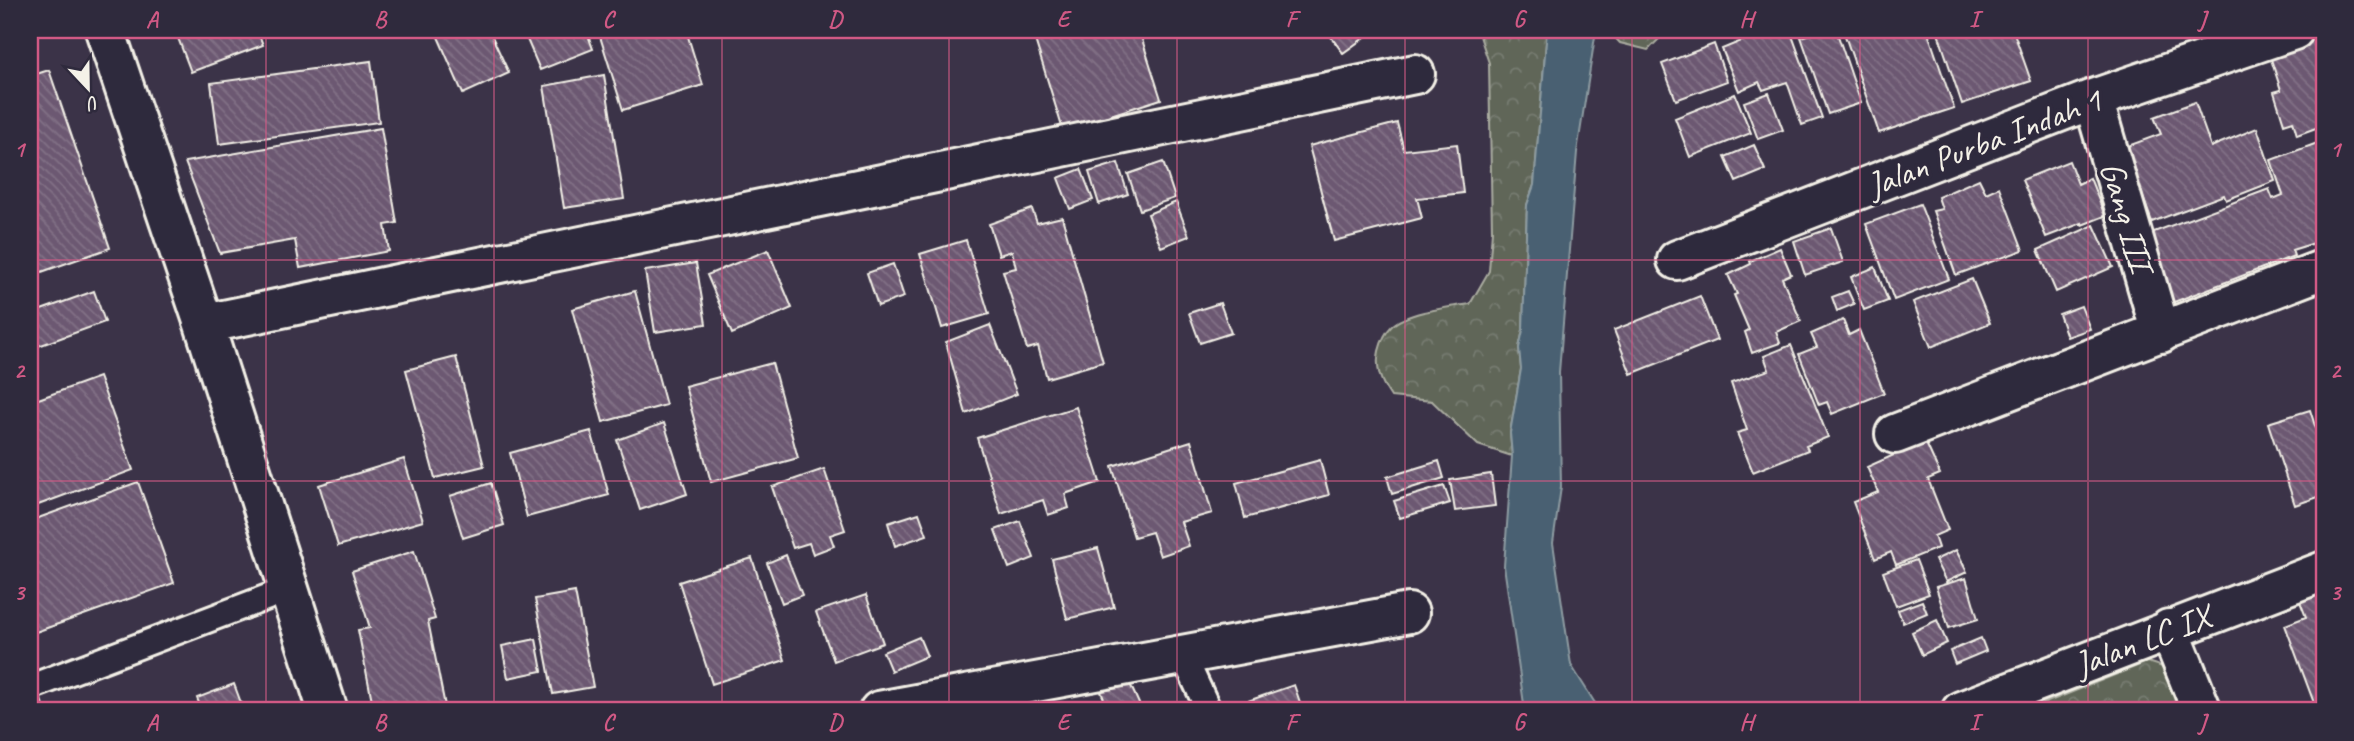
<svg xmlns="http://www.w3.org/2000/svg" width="2354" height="741" font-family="Caveat,sans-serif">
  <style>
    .forest { fill: url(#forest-crowns); stroke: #aaaca0; stroke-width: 2 }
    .water { fill: #486172; stroke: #8d9ba1; stroke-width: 2 }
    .building { fill: url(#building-back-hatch); stroke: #f4f1e8; stroke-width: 2 }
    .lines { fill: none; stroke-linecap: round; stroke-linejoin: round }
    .service-casing { stroke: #f4f1e8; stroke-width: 30 }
    .minor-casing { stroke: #f4f1e8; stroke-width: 44 }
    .service { stroke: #2f2a3d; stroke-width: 24 }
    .minor { stroke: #2f2a3d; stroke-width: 38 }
    .grid { fill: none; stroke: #d15985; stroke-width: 2; stroke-opacity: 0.55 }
    .labels { text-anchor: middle; stroke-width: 7; stroke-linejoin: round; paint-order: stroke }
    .street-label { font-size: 35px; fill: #f4f1e8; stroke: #2f2a3d }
    .neatline { fill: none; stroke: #d15985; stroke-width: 2.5 }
    .grid-label { font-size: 23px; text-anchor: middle; font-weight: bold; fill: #d15985 }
  </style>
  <defs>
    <pattern id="forest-crowns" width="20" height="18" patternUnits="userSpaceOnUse" patternTransform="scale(1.75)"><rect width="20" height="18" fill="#606659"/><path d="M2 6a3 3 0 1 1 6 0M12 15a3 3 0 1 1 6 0" fill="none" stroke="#777c71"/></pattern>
    <pattern id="building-back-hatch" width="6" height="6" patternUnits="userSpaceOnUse" patternTransform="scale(1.75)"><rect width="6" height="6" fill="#6c5972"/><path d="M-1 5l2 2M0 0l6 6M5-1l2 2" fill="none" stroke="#827186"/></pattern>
  </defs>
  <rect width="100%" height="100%" fill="#3b3348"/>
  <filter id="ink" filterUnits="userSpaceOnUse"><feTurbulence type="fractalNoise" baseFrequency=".0143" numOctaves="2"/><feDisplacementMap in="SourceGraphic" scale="14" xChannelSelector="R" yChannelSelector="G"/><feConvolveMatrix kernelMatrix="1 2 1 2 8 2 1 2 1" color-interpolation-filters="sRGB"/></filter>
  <g filter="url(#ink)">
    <path class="forest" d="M1478,30H1547L1534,185L1527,205L1523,330L1519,348L1521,369L1510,433L1512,456L1478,445L1432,401L1391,397C1381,382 1375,369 1379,351C1381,343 1385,333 1391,327C1405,312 1450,307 1470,304L1489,271L1492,231L1489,63Z
      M1608,30H1668L1648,50L1620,43Z
      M2147,662L2166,668L2188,711H2025Z"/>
    <path class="water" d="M1547,30H1596L1577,152L1559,372L1561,487L1553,543L1571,665L1600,711H1525L1504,566L1512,456L1510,433L1521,369L1519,348L1523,330L1527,205L1534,185Z"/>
    <path class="building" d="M175,30H257L263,45L191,72Z
      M435,30H489L509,73L463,94Z
      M543,30H586L593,49L540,70L526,37Z
      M598,30H686L703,85L623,110Z
      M1032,30H1139L1161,99L1063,130Z
      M1326,30H1375L1343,53Z
      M1768,30H1790L1822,118L1802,125L1787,82L1763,90L1759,82L1739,91L1722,49Z
      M1822,30H1836L1861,103L1828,114L1801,37Z
      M1843,30H1927L1954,108L1879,133Z
      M1937,30H2013L2031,81L1962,104Z
      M2320,32L2324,43V125L2297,135L2293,121L2284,124L2274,92L2281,90L2268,50Z
      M1714,44L1727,81L1676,100L1662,64Z
      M371,61L379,122L219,144L211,83Z
      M49,70L110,248L30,276V76Z
      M604,75L624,199L564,208L544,86Z
      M1769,93L1783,130L1758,139L1744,102Z
      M1735,94L1751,133L1690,157L1675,118Z
      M2195,102L2211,147L2257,128L2275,181L2226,200L2224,195L2152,222L2125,147L2161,134L2154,117Z
      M1397,123L1404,150L1457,144L1463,193L1417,198L1422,218L1334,241L1309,146Z
      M381,128L397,223L385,225L389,251L300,268L295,240L220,253L185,162Z
      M2323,141L2324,240L2292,250L2294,256L2161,307L2135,239L2269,189L2273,199L2283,195L2271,160Z
      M1754,145L1765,170L1736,182L1725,157Z
      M2069,161L2078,184L2090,178L2105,216L2082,225V223L2046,237L2022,180Z
      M1163,162L1175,198L1140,210L1128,174Z
      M1118,163L1128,194L1099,204L1089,172Z
      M1081,169L1093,200L1070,209L1058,178Z
      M1979,179L1986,193L1999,187L2023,250L1956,275L1933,211L1942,209L1938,197Z
      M1176,202L1189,236L1161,247L1148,214Z
      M1920,204L1949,279L1894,300L1866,224Z
      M1032,209L1037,223L1062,217L1103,362L1047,378L1038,346L1027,349L1003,271L1016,268L1012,251L999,255L989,224Z
      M2094,225L2113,267L2056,292L2038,250Z
      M1831,228L1843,262L1805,275L1794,241Z
      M966,240L989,314L942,328L920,254Z
      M1780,248L1791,274L1782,278L1801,321L1776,332L1780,343L1752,353L1745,332L1749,330L1734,295L1737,294L1728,275L1751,264L1750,261Z
      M768,250L792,308L732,334L707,275Z
      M696,263L706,324L655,332L645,271Z
      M893,264L904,297L878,306L867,273Z
      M1875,267L1888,301L1864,310L1851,277Z
      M1972,279L1990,323L1931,347L1913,302Z
      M94,291L105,322L30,349V314Z
      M635,291L666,405L603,422L572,309Z
      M1848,291L1854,304L1837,311L1832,297Z
      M1700,296L1717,340L1631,374L1614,330Z
      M1220,303L1231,333L1200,343L1189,313Z
      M2081,306L2090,329L2067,337L2059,314Z
      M1843,320L1849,335L1859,330L1884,393L1832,414L1827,402L1819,405L1799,354L1817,347L1811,334Z
      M990,325L1017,394L966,414L946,342Z
      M1791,345L1828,437L1806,446L1808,450L1753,472L1737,433L1747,430L1731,383L1769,370L1764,356Z
      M456,357L484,466L435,478L406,370Z
      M772,363L798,458L711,482L685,386Z
      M99,377L133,470L30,508V402Z
      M1076,407L1100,482L1065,494L1069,508L1048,515L1043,500L1001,514L977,438Z
      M2310,410L2324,454V495L2295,505L2268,423Z
      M664,423L687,494L640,510L617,440Z
      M591,431L609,495L527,517L510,453Z
      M1191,441L1212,513L1181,522L1189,546L1160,556L1152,532L1134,537L1112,466Z
      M1925,441L1940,474L1928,479L1948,530L1934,536L1938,548L1896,565L1891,552L1875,559L1853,502L1878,492L1867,467Z
      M404,459L423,521L338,546L319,485Z
      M1320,460L1329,495L1245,518L1236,483Z
      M1439,461L1444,478L1392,494L1387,477Z
      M824,469L845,530L830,535L834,546L813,554L809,543L793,548L772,487Z
      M1491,474L1495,506L1455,511L1450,480Z
      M138,482L174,583L30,634V521Z
      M491,483L504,525L463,538L450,496Z
      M1444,486L1450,503L1400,518L1394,501Z
      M919,513L927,535L895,546L888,523Z
      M1020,521L1034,558L1009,568L995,530Z
      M1098,548L1114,607L1067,619L1052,559Z
      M1956,550L1967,572L1946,582L1935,560Z
      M414,551L435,619L428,621L446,711H374L358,630L370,628L352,571Z
      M786,555L802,595L782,603L767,563Z
      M752,558L785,660L712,684L679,582Z
      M1916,560L1929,594L1896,606L1883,572Z
      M1966,578L1978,619L1949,628L1936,587Z
      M2324,590V711H2317L2285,625L2306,617L2299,599Z
      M575,592L593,687L553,694L535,599Z
      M866,595L883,643L834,661L816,612Z
      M1922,601L1927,613L1903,623L1898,610Z
      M1937,620L1947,643L1922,655L1912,632Z
      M919,637L927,656L891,671L883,652Z
      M1981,638L1986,651L1955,664L1950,651Z
      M536,639L542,671L508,678L502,646Z
      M30,667L45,711H30Z
      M1126,675L1140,706L1128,711H1109L1099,687Z
      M234,684L244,711H202L197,698Z
      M1294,685L1303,711H1242L1239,704Z"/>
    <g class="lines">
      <defs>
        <path id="service" d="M1183,655L1209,711
          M36,685L289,589"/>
        <path id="minor" d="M105,30L204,324L328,711
          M2093,99L2161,333
          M1677,260L2093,99L2294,30
          M204,324L1415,74
          M1895,434L2324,269
          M2169,629L2202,711
          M879,711L1409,613
          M1961,711L2324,571"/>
      </defs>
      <use href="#service" class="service-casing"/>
      <use href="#minor" class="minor-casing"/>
      <use href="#service" class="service"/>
      <use href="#minor" class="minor"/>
    </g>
  </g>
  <path class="grid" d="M266,30V711M494,30V711M722,30V711M949,30V711M1177,30V711M1405,30V711M1632,30V711M1860,30V711M2088,30V711M30,260H2324M30,481H2324"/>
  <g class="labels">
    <g class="street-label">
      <text transform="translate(1984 142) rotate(-21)" y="12">Jalan Purba Indah 1</text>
      <text transform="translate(2127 216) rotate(74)" y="12">Gang III</text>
      <text transform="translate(2142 640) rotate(-21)" y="12">Jalan LC IX</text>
    </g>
  </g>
  <rect width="2354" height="741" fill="none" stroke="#2f2a3d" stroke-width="77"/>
  <g transform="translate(88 88) rotate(158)" stroke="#2f2a3d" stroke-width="5" paint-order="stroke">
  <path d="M0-5L12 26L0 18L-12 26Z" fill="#f4f1e8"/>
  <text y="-10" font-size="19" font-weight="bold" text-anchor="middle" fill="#f4f1e8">U</text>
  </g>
  <rect x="38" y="38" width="2278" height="664" class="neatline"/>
  <g class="grid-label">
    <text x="152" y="27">A</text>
    <text x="380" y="27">B</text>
    <text x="608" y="27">C</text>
    <text x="835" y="27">D</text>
    <text x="1063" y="27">E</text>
    <text x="1291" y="27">F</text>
    <text x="1519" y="27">G</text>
    <text x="1746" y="27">H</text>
    <text x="1974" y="27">I</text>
    <text x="2202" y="27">J</text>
    <text x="19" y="157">1</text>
    <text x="2335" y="157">1</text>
    <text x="19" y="378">2</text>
    <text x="2335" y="378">2</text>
    <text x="19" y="600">3</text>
    <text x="2335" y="600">3</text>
    <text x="152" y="730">A</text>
    <text x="380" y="730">B</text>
    <text x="608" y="730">C</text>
    <text x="835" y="730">D</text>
    <text x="1063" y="730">E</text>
    <text x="1291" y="730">F</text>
    <text x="1519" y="730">G</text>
    <text x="1746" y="730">H</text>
    <text x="1974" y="730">I</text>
    <text x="2202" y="730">J</text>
  </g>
</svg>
